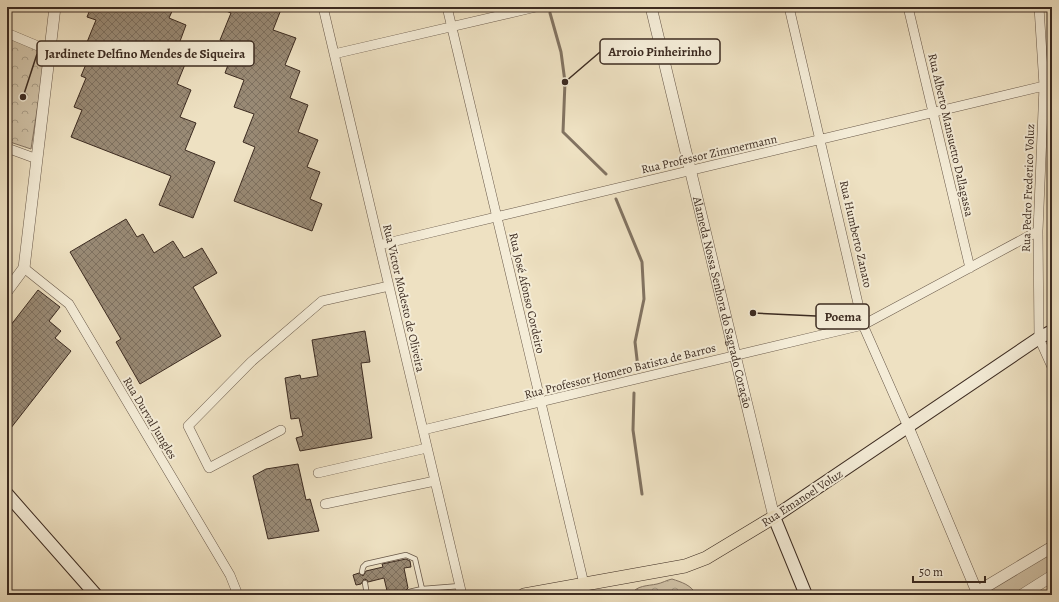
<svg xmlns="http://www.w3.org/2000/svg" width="1059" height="602" font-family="Alegreya,serif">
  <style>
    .green { fill: #d0c2a7; stroke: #867664 }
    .forest { fill: url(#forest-crowns); stroke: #867664 }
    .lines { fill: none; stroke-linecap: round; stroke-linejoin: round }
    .stream { stroke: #827361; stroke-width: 3 }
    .building { fill: url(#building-cross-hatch); stroke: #3c2b21 }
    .service-casing { stroke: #685849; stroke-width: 6 }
    .minor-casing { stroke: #685849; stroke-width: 10 }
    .tertiary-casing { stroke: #685849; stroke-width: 12 }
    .secondary-casing { stroke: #3c2b21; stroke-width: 14 }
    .primary-casing { stroke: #3c2b21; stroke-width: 14 }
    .service { stroke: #f4ecd7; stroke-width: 4.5 }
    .minor { stroke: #f4ecd7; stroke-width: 9 }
    .tertiary { stroke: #f4ecd7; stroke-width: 11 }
    .secondary { stroke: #f4ecd7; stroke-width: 12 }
    .primary { stroke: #eee1c2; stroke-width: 13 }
    .labels { text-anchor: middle; stroke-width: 4; stroke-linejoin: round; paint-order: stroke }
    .street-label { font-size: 12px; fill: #3c2b21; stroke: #f4ecd7 }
    .leader { fill: none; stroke: #3c2b21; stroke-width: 1.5 }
    .callout-dot { fill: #3c2b21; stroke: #f4ecd7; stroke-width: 1.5 }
    .callout { fill: #f4ecd7; stroke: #3c2b21; stroke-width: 1.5 }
    .callout-label { font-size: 13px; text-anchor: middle; font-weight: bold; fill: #3c2b21 }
  </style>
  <defs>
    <pattern id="forest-crowns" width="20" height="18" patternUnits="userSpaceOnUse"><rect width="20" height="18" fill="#d0c2a7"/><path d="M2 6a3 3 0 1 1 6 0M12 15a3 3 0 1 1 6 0" fill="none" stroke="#aa9e88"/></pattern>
    <pattern id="building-cross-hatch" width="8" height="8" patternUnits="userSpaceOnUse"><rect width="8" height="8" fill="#998a75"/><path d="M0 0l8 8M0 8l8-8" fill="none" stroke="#7e7160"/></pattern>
  </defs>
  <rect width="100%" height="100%" fill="#eee1c2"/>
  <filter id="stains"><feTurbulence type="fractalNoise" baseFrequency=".005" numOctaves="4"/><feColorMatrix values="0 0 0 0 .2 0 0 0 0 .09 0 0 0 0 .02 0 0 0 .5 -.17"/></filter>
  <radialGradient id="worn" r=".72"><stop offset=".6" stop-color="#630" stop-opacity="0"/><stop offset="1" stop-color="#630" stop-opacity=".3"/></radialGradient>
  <path class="green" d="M1052,552V572L1014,595H981Z"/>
  <path class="forest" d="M7,37L46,52L31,149L7,141Z
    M672,579C681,582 692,585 696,595H631C636,585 648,586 657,584C662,583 667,580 672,579Z"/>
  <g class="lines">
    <path class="stream" d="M550,13L561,52L565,82L563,132L606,174
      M616,199L642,262L644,299L635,342L638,368
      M634,393L633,430L642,494
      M644,592V595"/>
  </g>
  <path class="building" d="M91,7H174L169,18L186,25L176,52L188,57L177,84L191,90L180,117L196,123L185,150L215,162L193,218L159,205L171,176L71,137L82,110L74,107L86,78L81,76L92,50L85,47L96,20L87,17Z
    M216,7H282L273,30L296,38L285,65L300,71L290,98L308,105L298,132L318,140L307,167L320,172L310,199L322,204L312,231L234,201L255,147L243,142L254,114L234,107L244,80L225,73L235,46L220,40L231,13Z
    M126,219L137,237L143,234L154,253L173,241L184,258L202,248L217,273L193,287L221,336L140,384L116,342L121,339L70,252Z
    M38,290L60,307L49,321L61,331L55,338L71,351L7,433V330Z
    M365,331L370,362L361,363L372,438L300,451L296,438L303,436L299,418L291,419L285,378L300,375L301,379L318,376L312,340Z
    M298,464L306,500L310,499L319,531L268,539L253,476L266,469Z
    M406,559L410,561L411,567L404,568L408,588L405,591L407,595H388L384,578L368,582L367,580L364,579L361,584L356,585L353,575L359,573L363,576L366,571L383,567L382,564Z"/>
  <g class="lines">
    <defs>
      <path id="service" d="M362,572L363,567L366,564L406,555L415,559L422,589L460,586
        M365,583L367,595
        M409,592L422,589L423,595"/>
      <path id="minor" d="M323,7L462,595
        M447,7L584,584
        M789,7L863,325L908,427
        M908,7L970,268
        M1039,7L1044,86L1038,231L1039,338L1052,367
        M7,33L50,51
        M334,54L536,7
        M7,148L37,159
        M379,245L1052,84
        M24,268L69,304L230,575L238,595
        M281,430L209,468L188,426L251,362L322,301L389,286
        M423,430L863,325L1038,231
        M318,473L427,448
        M325,504L435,481"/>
      <g id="tertiary">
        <path id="s1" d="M651,7L774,517"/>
        <path d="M7,291L24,268L55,7"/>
        <path d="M908,427L977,592L1052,547"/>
        <path d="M1022,595L1052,576"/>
      </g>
      <path id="secondary" d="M7,494L96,595
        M806,595L774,517L1039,338L1052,331"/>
      <path id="primary" d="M524,595L685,566L706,558L774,517"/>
    </defs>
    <use href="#service" class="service-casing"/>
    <use href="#minor" class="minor-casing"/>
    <use href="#tertiary" class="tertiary-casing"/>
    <use href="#secondary" class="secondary-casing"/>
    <use href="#primary" class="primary-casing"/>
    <use href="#service" class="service"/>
    <use href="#minor" class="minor"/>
    <use href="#tertiary" class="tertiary"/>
    <use href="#secondary" class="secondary"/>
    <use href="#primary" class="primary"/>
  </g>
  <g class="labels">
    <g class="street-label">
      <text transform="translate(951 135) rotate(77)" y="4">Rua Alberto Mansuetto Dallagassa</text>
      <text transform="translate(709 154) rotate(-13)" y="4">Rua Professor Zimmermann</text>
      <text transform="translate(1028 188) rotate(-88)" y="4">Rua Pedro Frederico Voluz</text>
      <text transform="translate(856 234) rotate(77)" y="4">Rua Humberto Zanato</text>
      <text transform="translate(527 293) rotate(77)" y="4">Rua José Afonso Cordeiro</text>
      <text transform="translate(404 298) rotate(77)" y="4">Rua Victor Modesto de Oliveira</text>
      <text dy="4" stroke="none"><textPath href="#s1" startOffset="304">Alameda Nossa Senhora do Sagrado Coração</textPath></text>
      <text transform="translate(620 371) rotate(-14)" y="4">Rua Professor Homero Batista de Barros</text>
      <text transform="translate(150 418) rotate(59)" y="4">Rua Durval Jungles</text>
      <text transform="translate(802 498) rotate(-33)" y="4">Rua Emanoel Voluz</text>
    </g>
  </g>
  <path class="leader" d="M565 82L600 52M23 97L37 54M753 313L816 316"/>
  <g class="callout-dot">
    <circle cx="565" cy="82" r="4"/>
    <circle cx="23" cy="97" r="4"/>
    <circle cx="753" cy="313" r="4"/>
  </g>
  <g class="callout">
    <rect x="600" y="39" width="120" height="25" rx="4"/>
    <rect x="37" y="41" width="217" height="25" rx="4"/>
    <rect x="816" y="304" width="53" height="25" rx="4"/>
  </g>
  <g class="callout-label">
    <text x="660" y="56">Arroio Pinheirinho</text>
    <text x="145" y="58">Jardinete Delfino Mendes de Siqueira</text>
    <text x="843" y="321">Poema</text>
  </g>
  <rect width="1059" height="602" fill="none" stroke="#eee1c2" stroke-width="24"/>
  <rect x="8" y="8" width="1043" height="586" fill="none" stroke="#3c2b21" stroke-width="2"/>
  <rect x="12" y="12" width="1035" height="578" fill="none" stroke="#3c2b21"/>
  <path d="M913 576v6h72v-6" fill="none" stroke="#3c2b21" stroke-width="2"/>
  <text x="919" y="576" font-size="12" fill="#3c2b21" stroke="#f4ecd7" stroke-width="3" paint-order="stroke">50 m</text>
  <rect width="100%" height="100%" filter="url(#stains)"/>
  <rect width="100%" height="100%" fill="url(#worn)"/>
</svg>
